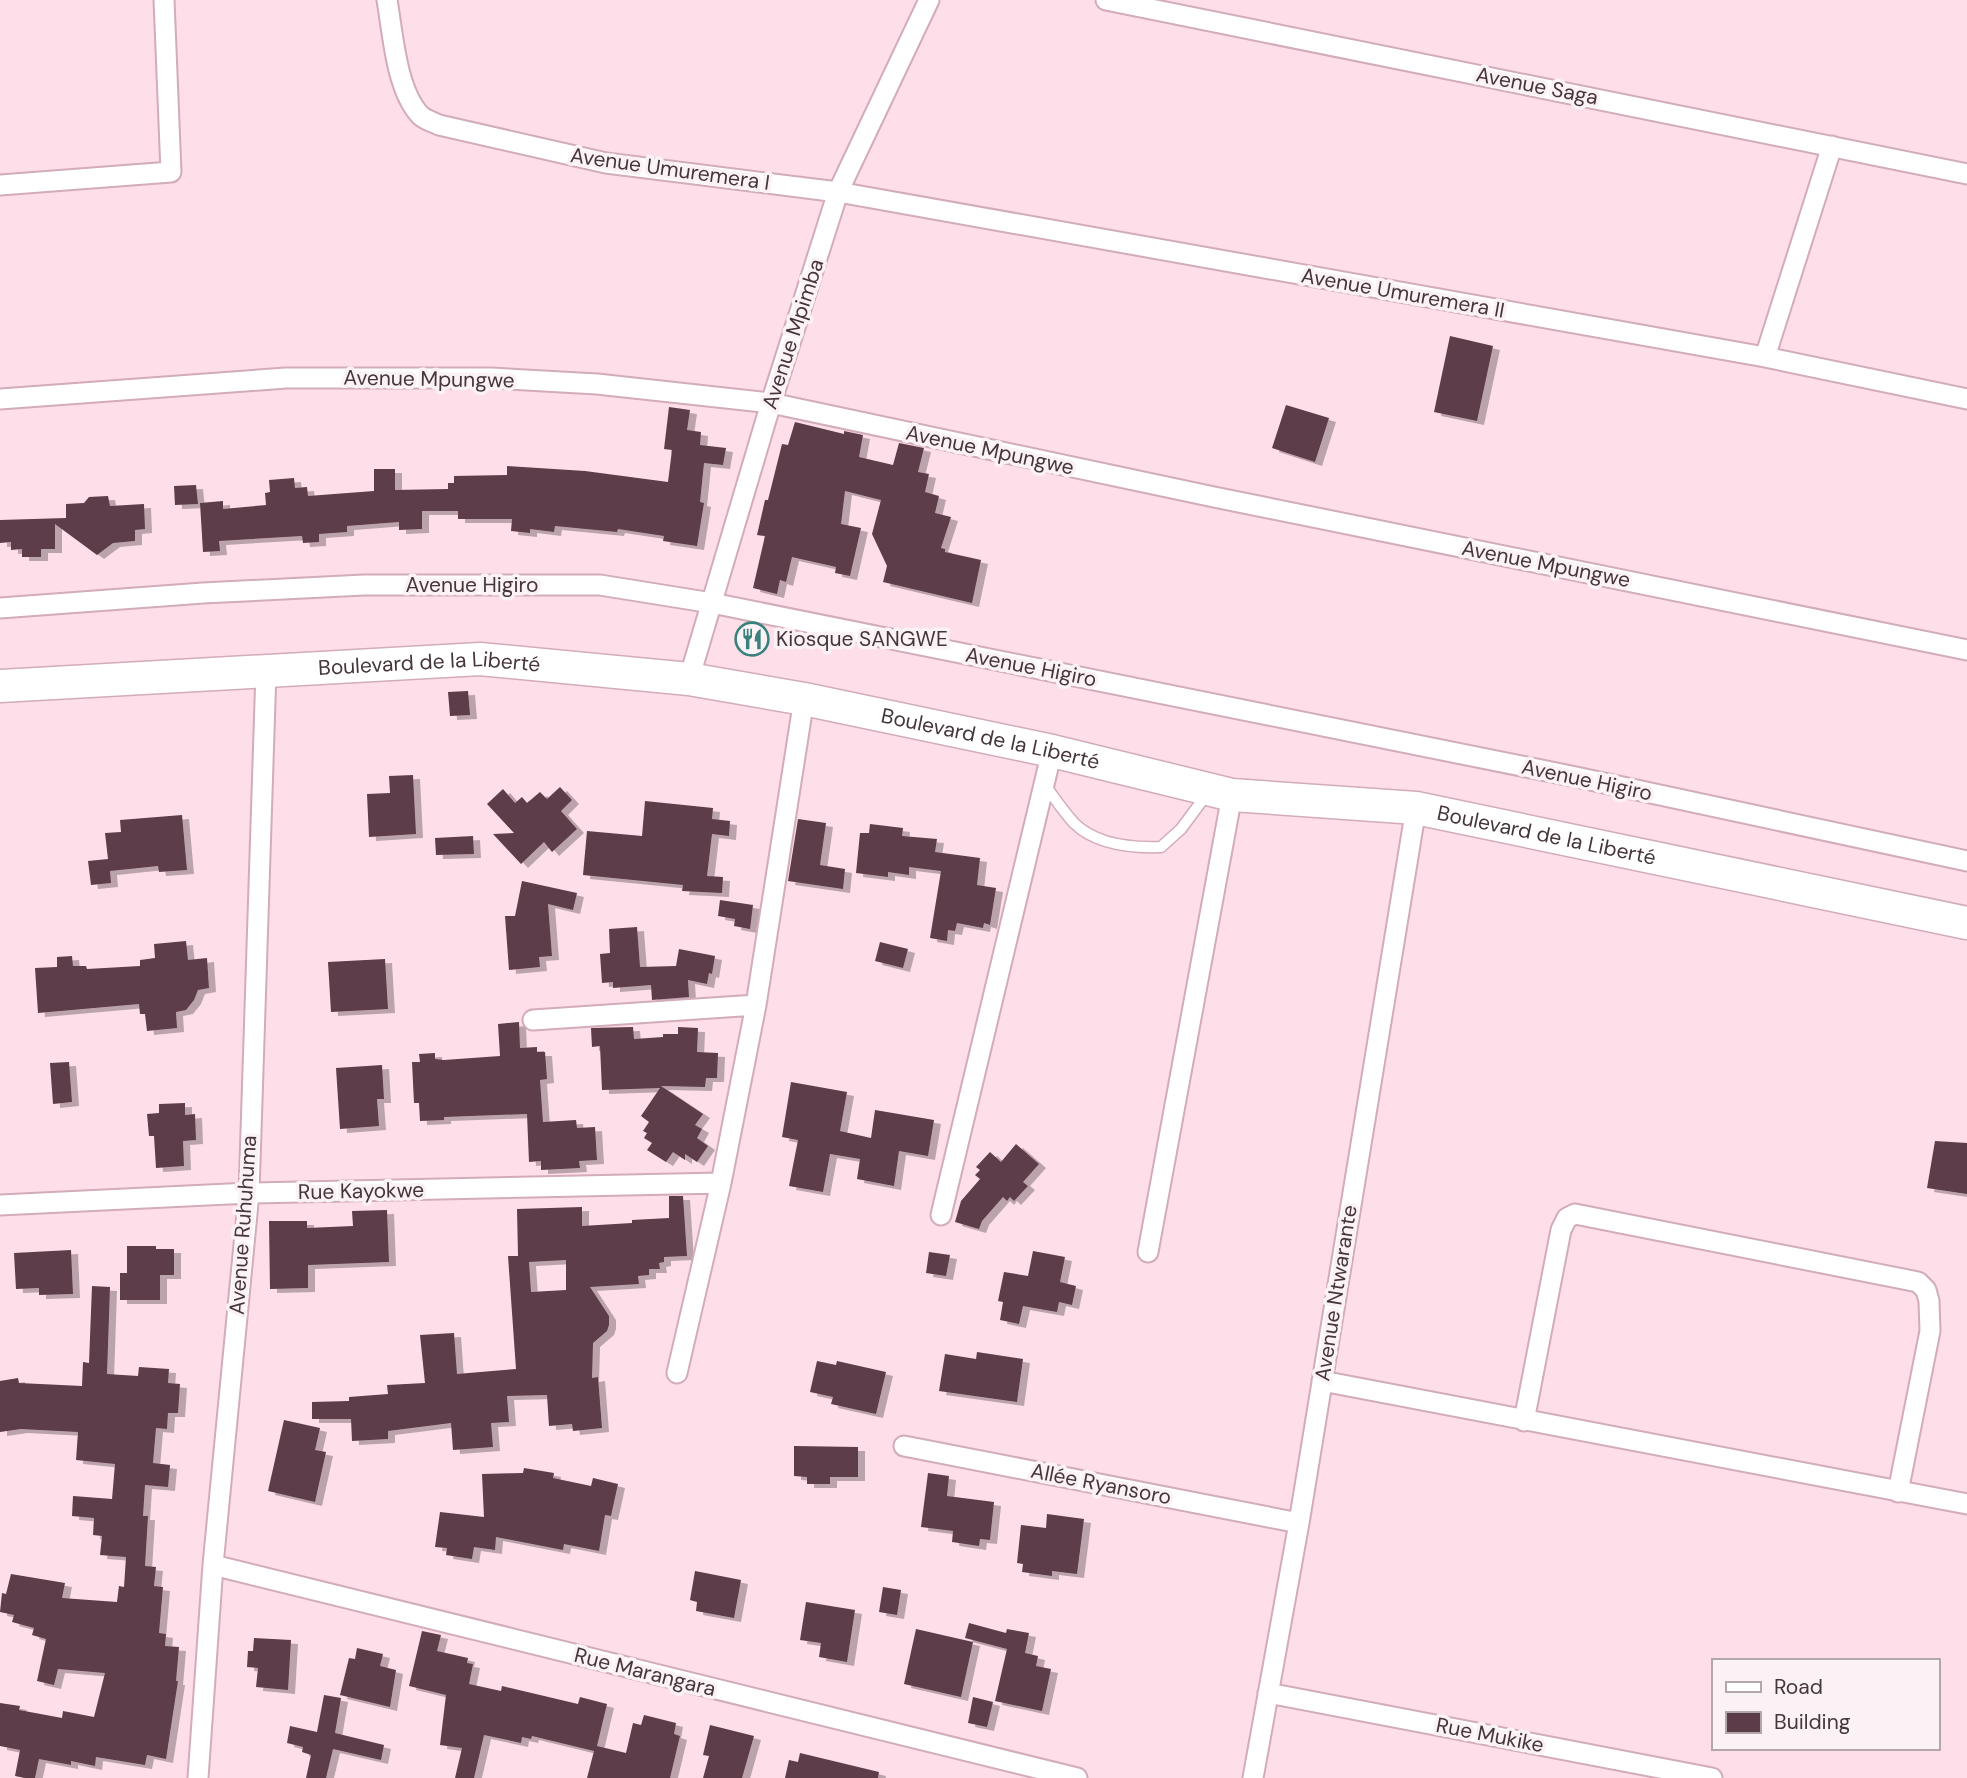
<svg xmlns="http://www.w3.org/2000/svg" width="1967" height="1778" font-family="'DM Sans',sans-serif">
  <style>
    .building { fill: #5c3c48; fill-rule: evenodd; filter: url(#shadow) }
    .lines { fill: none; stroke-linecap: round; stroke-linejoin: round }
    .service-casing { stroke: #d2acb8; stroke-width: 13 }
    .minor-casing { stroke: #d2acb8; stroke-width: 23 }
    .trunk-casing { stroke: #d2acb8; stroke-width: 35 }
    .service { stroke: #fff; stroke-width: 10 }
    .minor { stroke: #fff; stroke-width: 19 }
    .trunk { stroke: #fff; stroke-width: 32 }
    .labels { text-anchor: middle; stroke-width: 7; stroke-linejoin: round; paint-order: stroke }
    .street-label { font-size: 21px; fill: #46363c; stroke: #faf2f5 }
    .poi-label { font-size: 21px; fill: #46363c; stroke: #faf2f5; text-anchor: start }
  </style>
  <defs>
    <filter id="shadow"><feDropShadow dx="7" dy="4" stdDeviation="0" flood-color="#0004"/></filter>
  </defs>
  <rect width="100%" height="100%" fill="#fedee8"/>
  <path class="building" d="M1450,336L1493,346L1477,421L1434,412Z
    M1286,405L1329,418L1315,462L1272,448Z
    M669,407L690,410L687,430L701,432L700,445L726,448L723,465L704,463L700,502L704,503L697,546L663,541L664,536L618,529L617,532L555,526L554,532L530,529V533L511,531L512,519H458V511H422V529L399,530V522L347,526V532L319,534V542L303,543L302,536L219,541L220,551L203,552L200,503L223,501V509L266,505L265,493L270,492L269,480L294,478L295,488L307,487L308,496L374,491V469H395V490L448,489V483H454V476L507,475V466L585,471L668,482L672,450L664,449Z
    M795,422L844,434V431L863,435L859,457L893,465L899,443L924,448L918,472L929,474L925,492L939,496L935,513L951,517L941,548L945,549V552L981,560L972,603L883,582L887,566L872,534L881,500L845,491L841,524L861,528L850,576L835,573L836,567L792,557L786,582L780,580L777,594L753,588L765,536L757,535L765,500H768L782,444L788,445Z
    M196,485L198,504L175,505L174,486Z
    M108,496L110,506L144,504L145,529L135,530V541L113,543L97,555L55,524V549H41V557H22V549L11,550V542L0,543V520L66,518V504L84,503L89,497Z
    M468,691L470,715L450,716L448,692Z
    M413,775L416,834L369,837L367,794L390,793L389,776Z
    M560,787L572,800L561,811L577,829L552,852L544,842L521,864L493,834L514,833L487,804L503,789L515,803L522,797L527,803L540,792L547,799Z
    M645,801L713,808L712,819L730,821L729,836L712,834L707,876L723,877L722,893L682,891L683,885L583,875L587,831L642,836Z
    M182,815L187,870L159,872L158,866L110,871L111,883L91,885L88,861L108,859L105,833L121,832L120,820Z
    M798,819L826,823L820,865L845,869L843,889L788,881Z
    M870,824L903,828L902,836L937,839L935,852L980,858L977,885L996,888L990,925L984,923L983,928L957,923L955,931L948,930L947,941L930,938L941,871L909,867V875L888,872V877L856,873L860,833H869Z
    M473,836L474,854L436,855L435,838Z
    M522,881L577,893L573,910L548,904L552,956L539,957L540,967L509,970L505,916H515Z
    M720,900L753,905L750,929L734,926L735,919L718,916Z
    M637,927L640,967L676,966L679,949L715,956L712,974L709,973L707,984L688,980L689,997L652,1000L651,985L613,988V982L602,983L600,954L610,953L609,929Z
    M186,941L188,960L207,958L209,988L198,990L194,1000L186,1010L176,1012L177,1028L147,1031L145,1014H140L139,1004L38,1013L35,968L57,967V957L72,956L73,966H86L87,969L140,966V960L155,958L154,944Z
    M880,942L908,949L903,968L875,961Z
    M385,959L388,1009L331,1012L328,962Z
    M519,1022L520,1048L537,1047V1052H545L547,1079L540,1080L543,1122L576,1120L577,1128L595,1127L597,1160L579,1161L580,1168L541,1170V1161L529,1162L527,1114L444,1117V1120L420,1121L419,1103H414L412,1062H420L419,1054L435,1053V1059L444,1060L500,1056L498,1024Z
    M633,1027L634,1039L663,1037V1034H678V1027L698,1028L697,1052L718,1053L717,1078H706L705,1087L661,1086L703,1114L695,1125L702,1129L697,1138L708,1146L697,1162L685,1154V1160L673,1152L666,1162L647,1150L652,1143L644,1138L647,1133L643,1131L649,1122L641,1116L660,1088L602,1090L600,1046L592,1047L591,1028Z
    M69,1062L72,1102L53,1104L50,1063Z
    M382,1065L384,1099H377L379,1126L340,1129L336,1068Z
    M791,1082L847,1092L840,1131L871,1138L875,1110L934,1120L928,1156L899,1151L894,1186L857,1179L860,1159L830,1154L823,1192L789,1186L798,1140L782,1137Z
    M185,1103V1115L195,1114L196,1140L183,1141L184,1166L156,1168L154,1136H149L147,1114L159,1113V1104Z
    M1935,1141L1967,1143V1194L1927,1188Z
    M1016,1144L1039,1164L1023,1182L1028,1186L1014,1201L1010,1197L1007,1201L1003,1197L982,1221L979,1229L955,1222L961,1201L980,1179L975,1175L980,1170L976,1167L990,1152L1001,1162Z
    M669,1196H683L687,1256L664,1257V1262L659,1263L660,1269H649V1275L638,1276L639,1284L590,1287L609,1316V1325L607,1331L593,1343L592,1378L598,1377L602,1428L573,1431L572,1424L549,1426L547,1395L507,1396L509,1422L491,1423L493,1447L453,1450L451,1423L388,1431V1439L352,1441L351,1419H312V1402L349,1401V1397L388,1394L387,1385L425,1383L420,1335L454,1333L457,1374L516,1369L508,1256H518L517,1209L582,1207V1226L632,1223V1220L669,1218ZM566,1260V1290L531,1292L529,1262Z
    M387,1210L389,1262L308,1265V1288L270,1289L269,1221H307V1228L353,1226L352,1211Z
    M127,1246H156V1249H174V1275H160V1300H120V1273H127Z
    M71,1250L73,1294L39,1295V1288L16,1289L14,1253Z
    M1033,1251L1065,1257L1060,1282L1076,1286L1072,1305L1059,1302L1057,1312L1023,1306L1019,1324L1000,1320L1003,1302L998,1301L1004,1272L1028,1276Z
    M929,1252L950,1255L946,1276L926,1273Z
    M92,1286L110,1287L107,1374L138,1376L139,1367L169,1369L168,1383L180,1384L178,1413H168L167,1429L156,1428L153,1463L170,1465L168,1487L145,1485L143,1516H148L145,1566L156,1567L154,1586L163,1587L159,1633L166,1634L165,1646L179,1647L176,1681H178L166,1759L147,1755L145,1765L96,1757L95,1766L71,1761V1765L39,1759L35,1778H25L15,1776L20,1750L0,1746V1703L20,1706L19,1710L62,1718L63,1711L94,1717L105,1673L58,1669L54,1685L37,1681L46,1639L32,1635L34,1628L12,1622L14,1615L0,1612L2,1593L6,1594L11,1574L65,1583L62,1598L117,1602L119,1586L124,1587L126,1557L100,1555L102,1536L93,1535L94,1518L72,1516L73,1496L112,1499L115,1464L76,1460L78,1432L21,1429L0,1432V1381L18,1378L19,1383L82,1386L83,1362L89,1363Z
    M977,1352L1023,1359L1017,1402L939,1391L945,1354L976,1359Z
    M817,1361L836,1365L837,1361L886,1372L876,1414L831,1404L833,1397L810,1392Z
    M284,1420L320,1428L315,1450L326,1452L315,1502L268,1491Z
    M794,1446L858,1447V1477H830V1484H807V1477L794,1476Z
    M524,1468L554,1473L553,1478L591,1486L593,1478L618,1484L611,1516L605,1515L599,1551L564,1544L563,1550L496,1537L495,1550L474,1547L472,1559L446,1555L447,1548L435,1547L440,1512L484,1517L482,1474L523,1473Z
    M928,1473L949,1476L947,1496L994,1502L990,1540L980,1539L979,1546L952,1542L953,1531L921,1527Z
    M1047,1514L1084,1519L1077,1574L1052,1571V1576L1022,1572L1023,1564L1017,1563L1021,1525L1046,1528Z
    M695,1571L741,1580L734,1618L696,1611L697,1602L690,1600Z
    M883,1587L901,1590L897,1615L879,1612Z
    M806,1602L855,1610L847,1662L819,1657L821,1643L800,1640Z
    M969,1623L1006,1633L1007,1629L1029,1633L1025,1653L1038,1656L1036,1666L1051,1669L1042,1711L995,1701L1007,1649L965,1638Z
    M916,1629L973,1642L961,1697L904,1684Z
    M422,1631L441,1635L437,1651L468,1658L467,1663L473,1664L469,1684L501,1691L502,1686L578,1704L580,1697L607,1704L597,1746L626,1753L633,1723L641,1725L644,1715L676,1723L674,1734L680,1736L670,1778H587L594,1751L532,1736L531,1739L522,1737L521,1743L484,1735L474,1778H455L462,1748L440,1745L446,1695L409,1686Z
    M254,1638L291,1640L288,1690L256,1687L258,1668L247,1667L248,1651H253Z
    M357,1648L383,1654L380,1666L396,1670L390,1707L340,1695L349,1658L355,1659Z
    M324,1695L341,1698L335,1733L384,1745L381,1760L333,1749L326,1778H306L311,1755L302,1752L303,1747L287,1743L290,1726L317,1732Z
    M973,1697L993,1702L987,1727L968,1723Z
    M710,1725L754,1736L742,1778H703L709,1756L703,1755Z
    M800,1753L879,1772L878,1778H785L789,1760L798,1762Z"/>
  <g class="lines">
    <defs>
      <path id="service" d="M1044,784C1054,797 1063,811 1074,823C1096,845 1132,848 1161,847L1181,829L1207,794"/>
      <path id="minor" d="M387,0C393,34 396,89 420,115C425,120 433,122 439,125L606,163L838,192L1765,357L1967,399
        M1106,0L1967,174
        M0,185L171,172L164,0
        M1765,357L1832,146
        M0,399L286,378H491L597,384L771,403L1214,497L1967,650
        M0,608L203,593L364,585H600L712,603L1576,777L1967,861
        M689,679L771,403L838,192L929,0
        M533,1020L756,1005
        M0,1205L249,1193L721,1183
        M941,1215L1052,751
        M1148,1252L1232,795
        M677,1373L721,1183L756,1005L804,699
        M1322,1381L1967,1504
        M1524,1421L1561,1230L1567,1218L1575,1214L1918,1282L1926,1290L1929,1301L1930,1331L1898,1492
        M904,1446L1299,1523
        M213,1565L1077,1778
        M1268,1693L1712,1778
        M198,1778L213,1565L249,1193L266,671
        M1253,1778L1299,1523L1416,808"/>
      <g id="trunk">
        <path id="s1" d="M0,686L480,659L689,679L804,699L1052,751L1232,795L1416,808L1967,923"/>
      </g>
    </defs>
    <use href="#service" class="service-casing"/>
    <use href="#minor" class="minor-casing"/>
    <use href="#trunk" class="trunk-casing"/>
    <use href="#service" class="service"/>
    <use href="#minor" class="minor"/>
    <use href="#trunk" class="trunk"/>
  </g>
  <defs>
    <symbol id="restaurant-ring" viewBox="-11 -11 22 22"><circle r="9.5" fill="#faf2f5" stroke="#39817c" stroke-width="1.5"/><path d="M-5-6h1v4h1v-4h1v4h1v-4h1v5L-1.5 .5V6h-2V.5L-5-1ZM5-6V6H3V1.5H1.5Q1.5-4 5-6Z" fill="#39817c"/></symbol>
  </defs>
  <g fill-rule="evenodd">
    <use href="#restaurant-ring" x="733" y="620" width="38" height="38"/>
  </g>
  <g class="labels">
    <g class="street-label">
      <text transform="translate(1537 86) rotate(11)" y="7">Avenue Saga</text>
      <text transform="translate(670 169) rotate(8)" y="7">Avenue Umuremera I</text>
      <text transform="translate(1403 293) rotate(10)" y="7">Avenue Umuremera II</text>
      <text transform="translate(793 334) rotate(-72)" y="7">Avenue Mpimba</text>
      <text transform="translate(429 379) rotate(1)" y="7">Avenue Mpungwe</text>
      <text transform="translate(990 450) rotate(12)" y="7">Avenue Mpungwe</text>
      <text transform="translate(1546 564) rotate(11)" y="7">Avenue Mpungwe</text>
      <text x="472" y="592">Avenue Higiro</text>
      <text dy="7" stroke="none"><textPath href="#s1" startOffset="430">Boulevard de la Liberté</textPath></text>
      <text transform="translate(1031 667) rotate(11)" y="7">Avenue Higiro</text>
      <text dy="7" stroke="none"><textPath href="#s1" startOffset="998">Boulevard de la Liberté</textPath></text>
      <text transform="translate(1587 780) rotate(12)" y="7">Avenue Higiro</text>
      <text dy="7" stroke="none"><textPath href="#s1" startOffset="1564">Boulevard de la Liberté</textPath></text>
      <text transform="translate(361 1191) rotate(-1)" y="7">Rue Kayokwe</text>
      <text transform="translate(243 1225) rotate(-86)" y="7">Avenue Ruhuhuma</text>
      <text transform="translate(1336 1293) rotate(-81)" y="7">Avenue Ntwarante</text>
      <text transform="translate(1101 1484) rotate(11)" y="7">Allée Ryansoro</text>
      <text transform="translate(645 1672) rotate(14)" y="7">Rue Marangara</text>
      <text transform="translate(1490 1735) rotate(11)" y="7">Rue Mukike</text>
    </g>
    <g class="poi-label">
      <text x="776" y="646">Kiosque SANGWE</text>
    </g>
  </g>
  <rect x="1712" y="1659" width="228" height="91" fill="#faf2f5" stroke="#b2a7ab" stroke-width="2"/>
  <rect x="1726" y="1682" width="35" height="10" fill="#ffffff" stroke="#b2a7ab" stroke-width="2"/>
  <text x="1774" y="1694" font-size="21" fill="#46363c">Road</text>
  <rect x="1726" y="1712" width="35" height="21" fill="#5c3c48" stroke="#b2a7ab" stroke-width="2"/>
  <text x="1774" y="1729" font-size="21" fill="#46363c">Building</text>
</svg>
